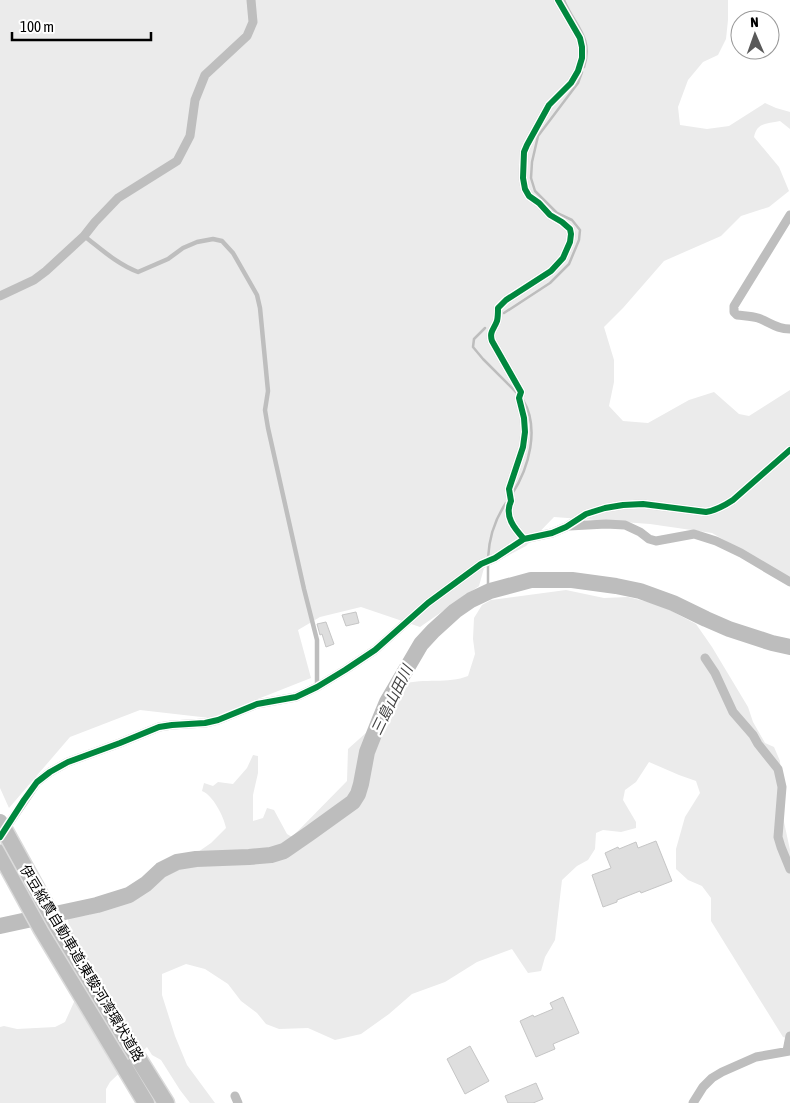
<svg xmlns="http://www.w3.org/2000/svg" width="790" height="1103" font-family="'Asap Condensed','Noto Sans JP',sans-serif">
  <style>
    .green { fill: #ebebeb }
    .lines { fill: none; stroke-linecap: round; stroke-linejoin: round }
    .stream { stroke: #bdbdbd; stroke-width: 2.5 }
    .river { stroke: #bdbdbd; stroke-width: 16 }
    .building { fill: #dedede; stroke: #c6c6c6 }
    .motorway-casing { stroke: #dbdbdb; stroke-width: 19 }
    .service { stroke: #bebebe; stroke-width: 4.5 }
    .minor { stroke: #bebebe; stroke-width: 9 }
    .motorway { stroke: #bebebe; stroke-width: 16 }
    .motorway-bridge-casing { stroke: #dbdbdb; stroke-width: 19; stroke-linecap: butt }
    .motorway-bridge { stroke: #bebebe; stroke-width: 16 }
    .cycleway-casing { stroke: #fff; stroke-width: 9 }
    .cycleway { stroke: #00873e; stroke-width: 6 }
    .labels { text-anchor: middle; stroke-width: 4.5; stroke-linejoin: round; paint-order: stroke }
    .street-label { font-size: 14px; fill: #000; stroke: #fff }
    .water-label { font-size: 15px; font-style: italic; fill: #424242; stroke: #fff }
  </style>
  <rect width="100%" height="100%" fill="#fff"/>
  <path class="green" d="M0,0H728V20L726,39L718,55L703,62L688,80L678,107L680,125L707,129L729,126L765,103L776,108L790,112V129L780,121C767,124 757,122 754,137L779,167L789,191L769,207L741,216L721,236L664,261L623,308L604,327L614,360V382L609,406L623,421L648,423L689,400L714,392L739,414L749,416L790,390V578L712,533L650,524L554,517L526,546L484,568L479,586L420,627L361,607L320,617L298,630L311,678L210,718L140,710L70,737L9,808L0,788Z
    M566,590L604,598L628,597L660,605L696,624L712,647L748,707L753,722L765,743L774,747L780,761L784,822L790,850V1039L783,1037L711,921V898L702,886L688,880L676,869V849L685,817L700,793L696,781L679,775L649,762L636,782L625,790L623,800L636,822V828L621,832L603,830L596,833L595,849L588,860L577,866L562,880L555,940L545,957L541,971L528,973L512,949L477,962L445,982L412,994L389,1014L361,1034L335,1040L308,1028L279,1029L266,1024L257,1013L241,1001L228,984L205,969L186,964L162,974V995L175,1036L187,1065L215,1103H190L180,1090L161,1060L152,1055L147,1047L110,1082L106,1089V1103H0V1027L4,1026L17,1029L55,1027L65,1022L74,1002L80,949L69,930L68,919L78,916L89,915L108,903L159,879L211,843L226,828C224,817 213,795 202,791L204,783L213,786L218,782L233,784L247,768L253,755L258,756V773L253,795V821L263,818L267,808L274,810L287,834L292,837L347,781L348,749L387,714L403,684C424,678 448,684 468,676L475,654L473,639L474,618L482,605L491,600Z"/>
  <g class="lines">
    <path class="stream" d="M564,0C574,25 594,37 584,67
      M504,313L550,283L569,264L579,240L580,230L572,220L557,213L535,191L531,178L532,162L538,136L578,83L582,72
      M485,328L474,339L473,347L483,359L518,394
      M512,494C529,468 540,428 523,400
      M488,558C489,539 495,519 506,503
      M488,564V592"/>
    <path class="river" d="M0,926L97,905L129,895L146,884L161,870L177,862L196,859L249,857L271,855L284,851L310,833L353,802L358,794L361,784L367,752L380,719L387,702L421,644L433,631L455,611L471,600L490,591L531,580H572L616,586L640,591L673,603L706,619L729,629L772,643L790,647"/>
  </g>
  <path class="building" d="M356,612L359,623L346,626L342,615Z
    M326,622L334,644L326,647L322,634L320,635L317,624Z
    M656,841L672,881L641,893L640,891L617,900V902L603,907L592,875L611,868L605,853L618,847L619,849L636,842L638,848Z
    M563,997L579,1033L553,1044L555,1049L536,1057L520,1021L533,1015L534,1017L553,1009L550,1003Z
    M470,1046L489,1081L465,1094L447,1059Z
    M536,1083L543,1099L533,1103H508L505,1096Z"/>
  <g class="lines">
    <defs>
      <path id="motorway" d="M0,853L41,928L146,1103
        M136,1055L166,1103"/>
    </defs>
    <use href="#motorway" class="motorway-casing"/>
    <path class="service" d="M84,236C101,249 117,264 138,272L168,259L183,248L197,242L213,239L222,241L233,253L257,295L260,308L268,391L265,410L268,428L304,589L317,640V687"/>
    <path class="minor" d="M790,215L734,306V312L737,315C744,316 751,316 758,318C770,322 776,329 790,329
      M0,296L34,280L46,271L84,236L95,222L118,198L177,161L190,136L195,100L205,75L247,36L253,22L251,0
      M569,526L606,524L625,525L640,532L649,539L656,541L694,534L716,541L741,553L790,582
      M524,539C514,528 504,516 511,501L509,489L523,447L525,432L524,418L519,398L521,392L492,341C489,332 494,329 497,321C498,317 498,312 498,308L506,300L551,271L563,258L570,242L571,234L570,229L562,222L550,215L539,203L529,196L525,189L523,178L524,152L527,145L549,105L571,83L578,71L582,58V47L580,38L558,0
      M705,658L715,673L733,712L753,735L758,744L778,769L782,787L778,837L781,847L790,869
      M3,832L37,782L50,772L68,762L120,743L159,727L172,725L205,723L218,720L257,704L296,697L317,687L345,670L375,650L428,603L481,564L495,558L524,539L552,533L566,527L586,514L605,508L623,505L643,504L706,512C717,510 724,506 733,500L790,450
      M787,1051L790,1036
      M235,1096L238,1103
      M693,1103L703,1087L712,1078L722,1072L756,1057L790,1051"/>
    <use href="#motorway" class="motorway"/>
    <defs>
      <path id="motorway-bridge" d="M0,822L55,922L136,1055"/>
    </defs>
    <use href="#motorway-bridge" class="motorway-bridge-casing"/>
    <use href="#motorway-bridge" class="motorway-bridge"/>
    <defs>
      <path id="cycleway" d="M524,539C514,528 504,516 511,501L509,489L523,447L525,432L524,418L519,398L521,392L492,341C489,332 494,329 497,321C498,317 498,312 498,308L506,300L551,271L563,258L570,242L571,234L570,229L562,222L550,215L539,203L529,196L525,189L523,178L524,152L527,145L549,105L571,83L578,71L582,58V47L580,38L558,0
        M0,837L24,800L37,782L50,772L68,762L120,743L159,727L172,725L205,723L218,720L257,704L296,697L317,687L345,670L375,650L428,603L481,564L495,558L524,539L552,533L566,527L586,514L605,508L623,505L643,504L706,512C717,510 724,506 733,500L790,450"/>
    </defs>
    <use href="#cycleway" class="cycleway-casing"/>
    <use href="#cycleway" class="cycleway"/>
  </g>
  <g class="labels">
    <g class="street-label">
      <text transform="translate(82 963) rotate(59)" y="5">伊豆縦貫自動車道;東駿河湾環状道路</text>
    </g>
    <g class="water-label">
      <text transform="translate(392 700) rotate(-64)" y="5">三島山田川</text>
    </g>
  </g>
  <g transform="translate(755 35) rotate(358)"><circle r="24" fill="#ffffff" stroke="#999999"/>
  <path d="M0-4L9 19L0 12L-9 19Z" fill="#595959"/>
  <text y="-8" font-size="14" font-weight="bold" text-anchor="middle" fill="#000000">N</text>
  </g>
  <path d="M12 32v8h139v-8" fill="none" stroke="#000000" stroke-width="2.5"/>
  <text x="20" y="32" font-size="15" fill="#000000" stroke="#ffffff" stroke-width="4" paint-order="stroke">100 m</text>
</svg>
